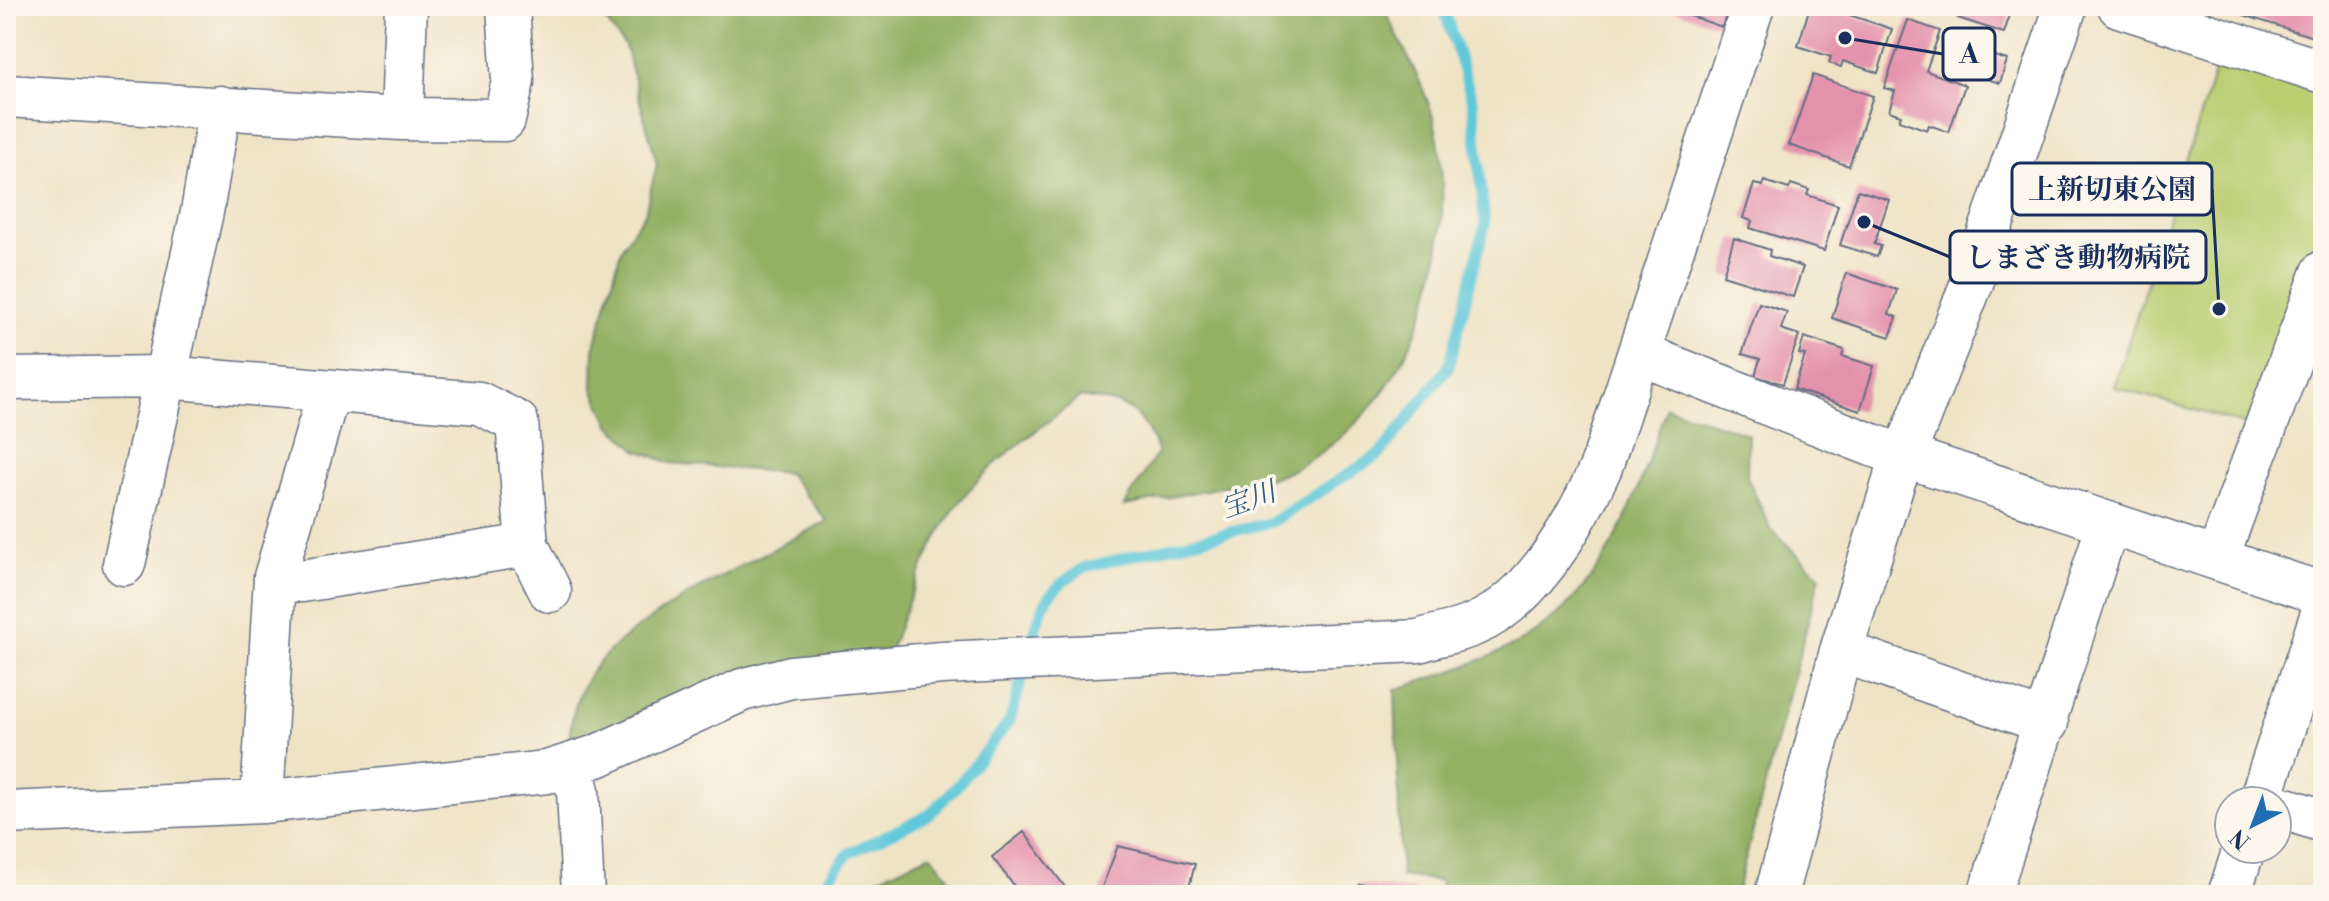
<svg xmlns="http://www.w3.org/2000/svg" width="2329" height="901" font-family="'Libre Bodoni','Noto Serif JP',serif">
  <style>
    .green { fill: #bacd71; stroke: #6a7e68; stroke-width: 2 }
    .forest { fill: #93b063; stroke: #577060; stroke-width: 2 }
    .lines { fill: none; stroke-linecap: round; stroke-linejoin: round }
    .stream { stroke: #5ec8d9; stroke-width: 11 }
    .building { fill: #e491ac }
    .minor-casing { stroke: #656e82; stroke-width: 45 }
    .minor { stroke: #fff; stroke-width: 42 }
    .labels { text-anchor: middle; stroke-width: 7; stroke-linejoin: round; paint-order: stroke }
    .water-label { font-size: 28px; font-style: italic; fill: #2f5d83; stroke: #fbf7ec }
    .leader { fill: none; stroke: #1b2f5e; stroke-width: 3 }
    .callout-dot { fill: #1b2f5e; stroke: #fbf7ec; stroke-width: 3 }
    .callout { fill: #fbf7ec; stroke: #1b2f5e; stroke-width: 3 }
    .callout-label { font-size: 28px; text-anchor: middle; font-weight: bold; fill: #1b2f5e }
  </style>
  <rect width="100%" height="100%" fill="#fbf7ec"/>
  <filter id="ink" filterUnits="userSpaceOnUse"><feTurbulence type="fractalNoise" baseFrequency=".0125" numOctaves="2"/><feDisplacementMap in="SourceGraphic" scale="16" xChannelSelector="R" yChannelSelector="G"/><feConvolveMatrix kernelMatrix="1 2 1 2 8 2 1 2 1" color-interpolation-filters="sRGB"/></filter>
  <filter id="wash" filterUnits="userSpaceOnUse"><feTurbulence type="fractalNoise" baseFrequency=".006" numOctaves="4" result="noise"/><feDisplacementMap in="SourceGraphic" scale="32" xChannelSelector="R" yChannelSelector="G"/><feGaussianBlur stdDeviation="1.8" result="paint"/><feColorMatrix in="noise" values="0 0 0 0 0 0 0 0 0 0 0 0 0 0 0 0 0 1.4 0 .05"/><feComposite in="paint" operator="in"/></filter>
  <g filter="url(#wash)">
    <rect width="100%" height="100%" fill="#efe3c5"/>
    <path class="green" d="M2221,50L2323,86V232L2264,430L2114,387Z"/>
    <path class="forest" d="M594,6H1383C1401,46 1429,91 1437,134C1460,265 1410,415 1284,474C1270,480 1252,481 1237,484C1199,491 1162,499 1124,506L1158,452C1139,406 1128,404 1080,397C1037,431 984,465 953,511C924,554 906,608 888,656L568,746C571,720 576,693 592,671C632,614 763,556 827,521L788,473L670,463L637,450L611,426L593,389L594,349L622,247L645,213L657,164L625,46Z
      M1666,407L1748,434L1747,477L1771,529L1820,576L1736,895H1440L1441,881L1401,876L1395,690C1439,675 1486,662 1526,638C1609,588 1638,493 1666,407Z
      M931,854L963,895H847L851,890Z"/>
    <g class="lines">
      <path class="stream" d="M1030,650C1041,607 1045,589 1086,567L1272,522L1380,454L1449,366L1485,225L1473,103L1443,6
        M815,895L849,853L929,815L957,786L1010,721L1025,667"/>
    </g>
    <g id="blocks">
      <path class="building" d="M1662,6H1729L1722,27Z
        M1810,6H1822L1892,29L1878,73L1843,61L1841,67L1829,63L1831,57L1798,46Z
        M1962,6H2013L2004,33L1958,18Z
        M2232,6H2322L2313,37L2231,11Z
        M1908,20L1940,31L1926,71L1965,85L1949,132L1929,125L1927,130L1899,120L1901,115L1889,111L1895,91L1884,88Z
        M1985,53L2007,60L2000,83L1977,76Z
        M1813,75L1873,96L1849,166L1789,145Z
        M1764,181L1789,189L1791,184L1809,190L1807,195L1838,205L1824,251L1750,228L1752,221L1743,218L1754,184L1763,186Z
        M1858,190L1889,200L1874,244L1881,246L1877,257L1840,245Z
        M1734,238L1770,250L1769,256L1803,267L1793,297L1723,275Z
        M1846,273L1897,290L1889,314L1897,317L1890,337L1832,318Z
        M1759,303L1787,312L1781,329L1799,335L1783,384L1755,376L1760,359L1742,354Z
        M1804,337L1844,350L1842,356L1874,366L1860,411L1794,389L1805,355L1799,354Z
        M1024,832L1071,895H1021L992,857Z
        M1118,846L1195,864L1187,895H1099Z
        M1359,884L1428,892L1427,895H1358Z"/>
    </g>
  </g>
  <g filter="url(#ink)">
    <use href="#blocks" fill-opacity="0" stroke="#656e82" stroke-width="2"/>
    <g class="lines">
      <defs>
        <path id="minor" d="M2119,6L2323,72
          M6,96L402,119L504,120L513,81L508,6
          M402,119L406,6
          M1640,354L1872,445L2323,594
          M6,379L165,377L479,403L517,422L527,545L550,591
          M2217,559L2323,272
          M124,564L202,212L220,107
          M275,577L302,581L527,545
          M1841,651L2047,723
          M572,766L578,791L583,895
          M2260,801L2323,610
          M262,802L275,577L329,391
          M2277,806L2323,821
          M6,813L262,802L547,772L597,756L742,690L791,677L942,663L1419,641C1436,635 1456,632 1473,625C1533,601 1576,522 1601,467L1753,6
          M1776,895L1841,651L1894,481L1973,280L2066,6
          M1989,895L2108,524
          M2229,895L2244,849"/>
      </defs>
      <use href="#minor" class="minor-casing"/>
      <use href="#minor" class="minor"/>
    </g>
  </g>
  <g class="labels">
    <g class="water-label">
      <text transform="translate(1248 499) rotate(-20)" y="10">宝川</text>
    </g>
  </g>
  <path class="leader" d="M1845 38L1943 54M2219 309L2212 189M1864 222L1950 257"/>
  <g class="callout-dot">
    <circle cx="1845" cy="38" r="8"/>
    <circle cx="2219" cy="309" r="8"/>
    <circle cx="1864" cy="222" r="8"/>
  </g>
  <g class="callout">
    <rect x="1943" y="28" width="52" height="52" rx="8"/>
    <rect x="2012" y="163" width="200" height="52" rx="8"/>
    <rect x="1950" y="231" width="256" height="52" rx="8"/>
  </g>
  <g class="callout-label">
    <text x="1969" y="63">A</text>
    <text x="2112" y="199">上新切東公園</text>
    <text x="2078" y="267">しまざき動物病院</text>
  </g>
  <rect width="2329" height="901" fill="none" stroke="#fbf7ec" stroke-width="32"/>
  <g transform="translate(2253 825) rotate(222)"><circle r="38" fill="#fbf7ec" stroke="#a1a7b3" stroke-width="2"/>
  <path d="M0-6L14 30L0 20L-14 30Z" fill="#1f6fb2"/>
  <text y="-12" font-size="22" font-weight="bold" text-anchor="middle" fill="#1b2f5e">N</text>
  </g>
</svg>
